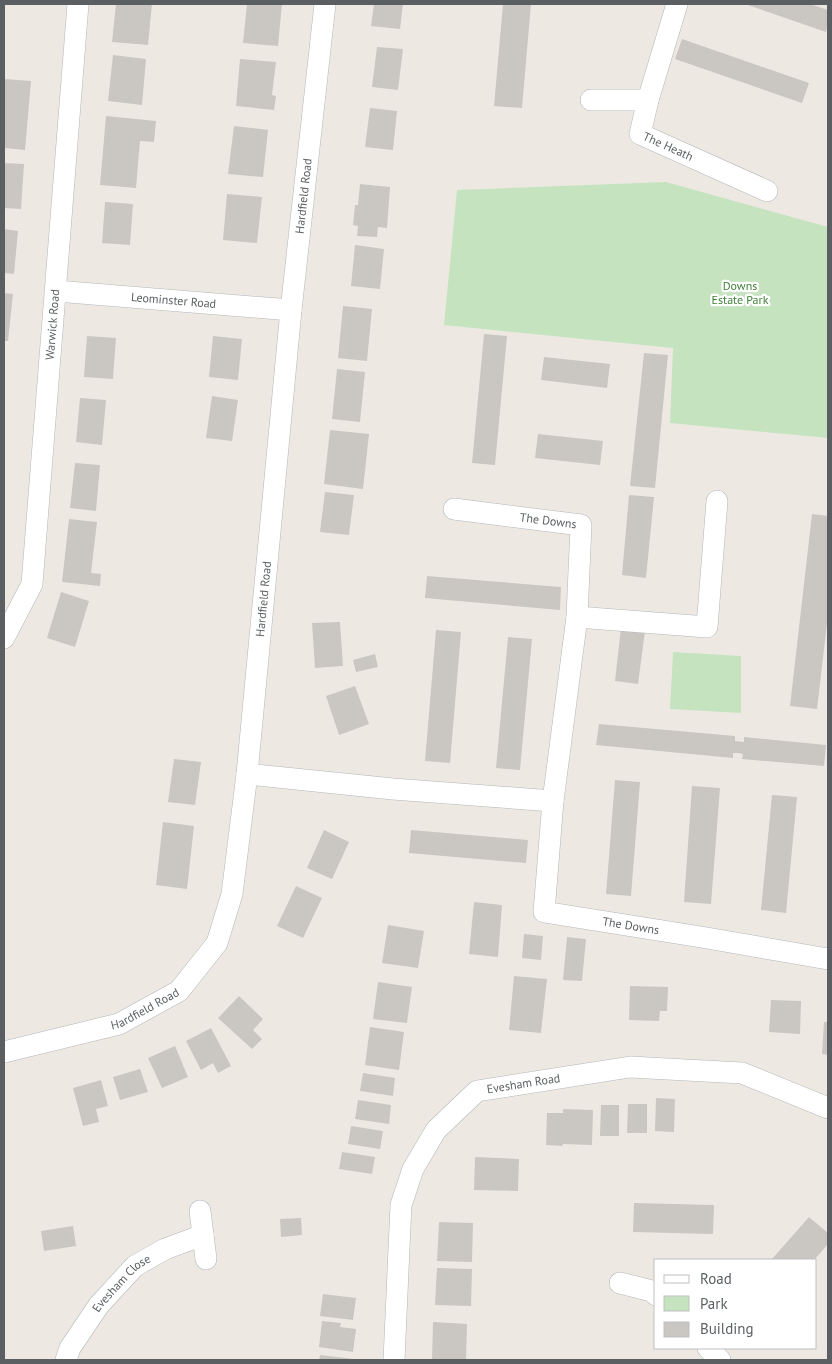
<svg xmlns="http://www.w3.org/2000/svg" width="832" height="1364" font-family="'PT Sans',sans-serif">
  <style>
    .green { fill: #c6e3c0 }
    .building { fill: #cac6c2 }
    .lines { fill: none; stroke-linecap: round; stroke-linejoin: round }
    .minor-casing { stroke: #b3b6b9; stroke-width: 22 }
    .minor { stroke: #fff; stroke-width: 21 }
    .labels { text-anchor: middle; stroke-width: 4.5; stroke-linejoin: round; paint-order: stroke }
    .street-label { font-size: 12px; fill: #5b5f62; stroke: #fff }
    .park-label { font-size: 12px; fill: #43823a; stroke: #fff }
  </style>
  <rect width="100%" height="100%" fill="#ede9e2"/>
  <path class="green" d="M666,182L828,227V438L670,423L673,348L444,325L457,190Z
    M673,652L741,656V713L670,709Z"/>
  <path class="building" d="M116,4H152L148,45L112,42Z
    M247,4H282L278,46L243,43Z
    M374,4H403L400,29L371,26Z
    M503,4H531L522,108L494,106Z
    M745,4H810L828,10V24L826,32Z
    M682,39L809,83L802,103L675,59Z
    M377,47L403,49L398,90L372,87Z
    M113,55L146,59L142,105L108,101Z
    M240,59L276,62L272,95L276,96L274,110L236,106Z
    M4,79L31,81L25,150L4,148Z
    M370,108L397,111L393,150L365,147Z
    M106,116L156,121L154,142L140,141L136,188L100,185Z
    M234,126L268,130L263,177L228,174Z
    M4,163L24,164L21,209L4,208Z
    M360,184L390,187L387,228L378,227L377,237L357,236L358,226L353,225L355,205H358Z
    M227,194L262,197L257,243L223,240Z
    M105,202L133,204L130,245L102,243Z
    M4,229L18,231L14,274L4,273Z
    M355,245L384,249L380,289L351,286Z
    M4,293L13,294L8,341H4Z
    M343,306L372,309L367,361L338,358Z
    M484,334L507,336L495,465L472,463Z
    M87,336L116,338L113,379L84,377Z
    M213,336L242,339L238,380L209,377Z
    M644,353L668,355L655,488L630,486Z
    M544,357L610,364L607,388L541,380Z
    M337,369L365,372L360,422L332,419Z
    M212,396L238,400L232,441L206,438Z
    M80,398L106,400L102,445L76,442Z
    M330,430L369,434L363,489L324,484Z
    M538,434L603,441L600,465L535,458Z
    M75,463L100,465L96,511L70,508Z
    M325,492L354,495L349,535L320,532Z
    M629,495L654,497L646,578L622,575Z
    M812,514L828,516V615L817,709L790,706Z
    M69,519L97,522L91,573L101,574L100,586L62,582Z
    M427,576L561,587L560,610L425,598Z
    M61,592L89,601L75,647L47,638Z
    M340,622L343,666L315,668L312,623Z
    M621,628L645,631L638,684L615,681Z
    M436,630L461,632L450,763L425,761Z
    M508,637L532,639L520,770L496,768Z
    M375,654L378,667L356,672L353,660Z
    M355,686L369,724L339,735L326,696Z
    M599,724L735,736V741L744,742V737L826,745L824,766L742,759L743,754L738,753H733V758L596,745Z
    M174,759L201,762L195,805L168,802Z
    M615,780L640,782L631,896L606,894Z
    M692,786L720,788L711,904L684,902Z
    M772,795L797,797L786,913L761,910Z
    M163,822L194,826L187,889L156,885Z
    M324,830L349,842L332,879L307,868Z
    M411,830L528,840L526,863L409,853Z
    M296,886L322,898L303,938L277,926Z
    M474,902L502,905L498,957L469,954Z
    M388,925L424,931L418,968L382,963Z
    M524,934L543,936L541,960L522,958Z
    M567,937L586,939L582,981L563,980Z
    M514,976L547,979L541,1033L509,1030Z
    M378,982L412,987L407,1023L373,1019Z
    M630,986L668,987L667,1011H660L659,1021L629,1020Z
    M239,996L263,1019L253,1030L262,1039L252,1049L218,1018Z
    M771,1000L801,1001L800,1034L769,1032Z
    M824,1022H828V1055L822,1054Z
    M370,1027L404,1032L399,1070L365,1065Z
    M211,1028L231,1066L218,1073L213,1063L201,1070L186,1041Z
    M175,1046L188,1077L162,1088L148,1058Z
    M140,1069L148,1092L120,1100L113,1077Z
    M363,1073L395,1078L393,1096L360,1091Z
    M101,1080L108,1106L96,1109L99,1122L83,1126L73,1088Z
    M656,1098L675,1099L674,1132L655,1131Z
    M358,1100L391,1105L389,1124L355,1119Z
    M628,1104H647V1133H627Z
    M601,1105H619V1136H600Z
    M563,1109L593,1110L592,1145L563,1144L562,1146L546,1145L547,1113H563Z
    M351,1126L383,1131L380,1149L348,1144Z
    M342,1152L375,1157L372,1174L339,1169Z
    M475,1157L519,1159L518,1191L474,1190Z
    M634,1203L714,1205L713,1234L633,1232Z
    M809,1217L828,1233V1244L814,1260H773L772,1259Z
    M301,1218L302,1235L281,1237L280,1219Z
    M439,1222L473,1223L472,1262L437,1261Z
    M73,1226L76,1246L44,1251L41,1231Z
    M437,1268L472,1269L471,1306L435,1305Z
    M323,1294L356,1298L353,1320L320,1316Z
    M322,1321L341,1323L340,1327L356,1329L353,1352L319,1347Z
    M433,1322L467,1324L466,1360H432Z
    M320,1355L354,1359L353,1360H319Z"/>
  <g class="lines">
    <defs>
      <g id="minor">
        <path id="s1" d="M677,4L648,100L640,134L767,191"/>
        <path d="M591,100H648"/>
        <path id="s2" d="M56,291L291,310"/>
        <path id="s3" d="M454,509L581,525L577,617L553,801L544,912L701,937L828,959"/>
        <path d="M577,617L707,627L717,501"/>
        <path id="s4" d="M4,638L32,584L78,4"/>
        <path d="M247,774L393,789L553,801"/>
        <path id="s5" d="M4,1052L119,1024L179,991L217,943L232,894L247,774L291,310L325,4"/>
        <path d="M200,1211L206,1259"/>
        <path d="M620,1283L652,1291L656,1295"/>
        <path d="M708,1348L720,1360"/>
        <path id="s6" d="M66,1360L70,1348L99,1305L135,1266L165,1249L203,1235"/>
        <path id="s7" d="M394,1360L401,1205L413,1169L436,1130L477,1091L630,1067L742,1073L828,1108"/>
      </g>
    </defs>
    <use href="#minor" class="minor-casing"/>
    <use href="#minor" class="minor"/>
  </g>
  <g class="labels">
    <g class="street-label">
      <text dy="4" stroke="none"><textPath href="#s1" startOffset="166">The Heath</textPath></text>
      <text dy="4" stroke="none"><textPath href="#s5" startOffset="1001">Hardfield Road</textPath></text>
      <text dy="4" stroke="none"><textPath href="#s2" startOffset="118">Leominster Road</textPath></text>
      <text dy="4" stroke="none"><textPath href="#s4" startOffset="321">Warwick Road</textPath></text>
      <text dy="4" stroke="none"><textPath href="#s3" startOffset="95">The Downs</textPath></text>
      <text dy="4" stroke="none"><textPath href="#s5" startOffset="596">Hardfield Road</textPath></text>
      <text dy="4" stroke="none"><textPath href="#s3" startOffset="605">The Downs</textPath></text>
      <text dy="4" stroke="none"><textPath href="#s5" startOffset="148">Hardfield Road</textPath></text>
      <text dy="4" stroke="none"><textPath href="#s7" startOffset="342">Evesham Road</textPath></text>
      <text dy="4" stroke="none"><textPath href="#s6" startOffset="96">Evesham Close</textPath></text>
    </g>
    <g class="park-label">
      <text x="740" y="290">Downs<tspan x="740" dy="14">Estate Park</tspan></text>
    </g>
  </g>
  <rect width="832" height="1364" fill="none" stroke="#5b5f62" stroke-width="10"/>
  <rect x="654" y="1259" width="162" height="90" fill="#ffffff" stroke="#bdbfc0"/>
  <rect x="664" y="1275" width="25" height="8" fill="#ffffff" stroke="#bdbfc0"/>
  <text x="700" y="1284" font-size="15" fill="#5b5f62">Road</text>
  <rect x="664" y="1296" width="25" height="15" fill="#c6e3c0" stroke="#bdbfc0"/>
  <text x="700" y="1309" font-size="15" fill="#5b5f62">Park</text>
  <rect x="664" y="1322" width="25" height="15" fill="#cac6c2" stroke="#bdbfc0"/>
  <text x="700" y="1334" font-size="15" fill="#5b5f62">Building</text>
</svg>
